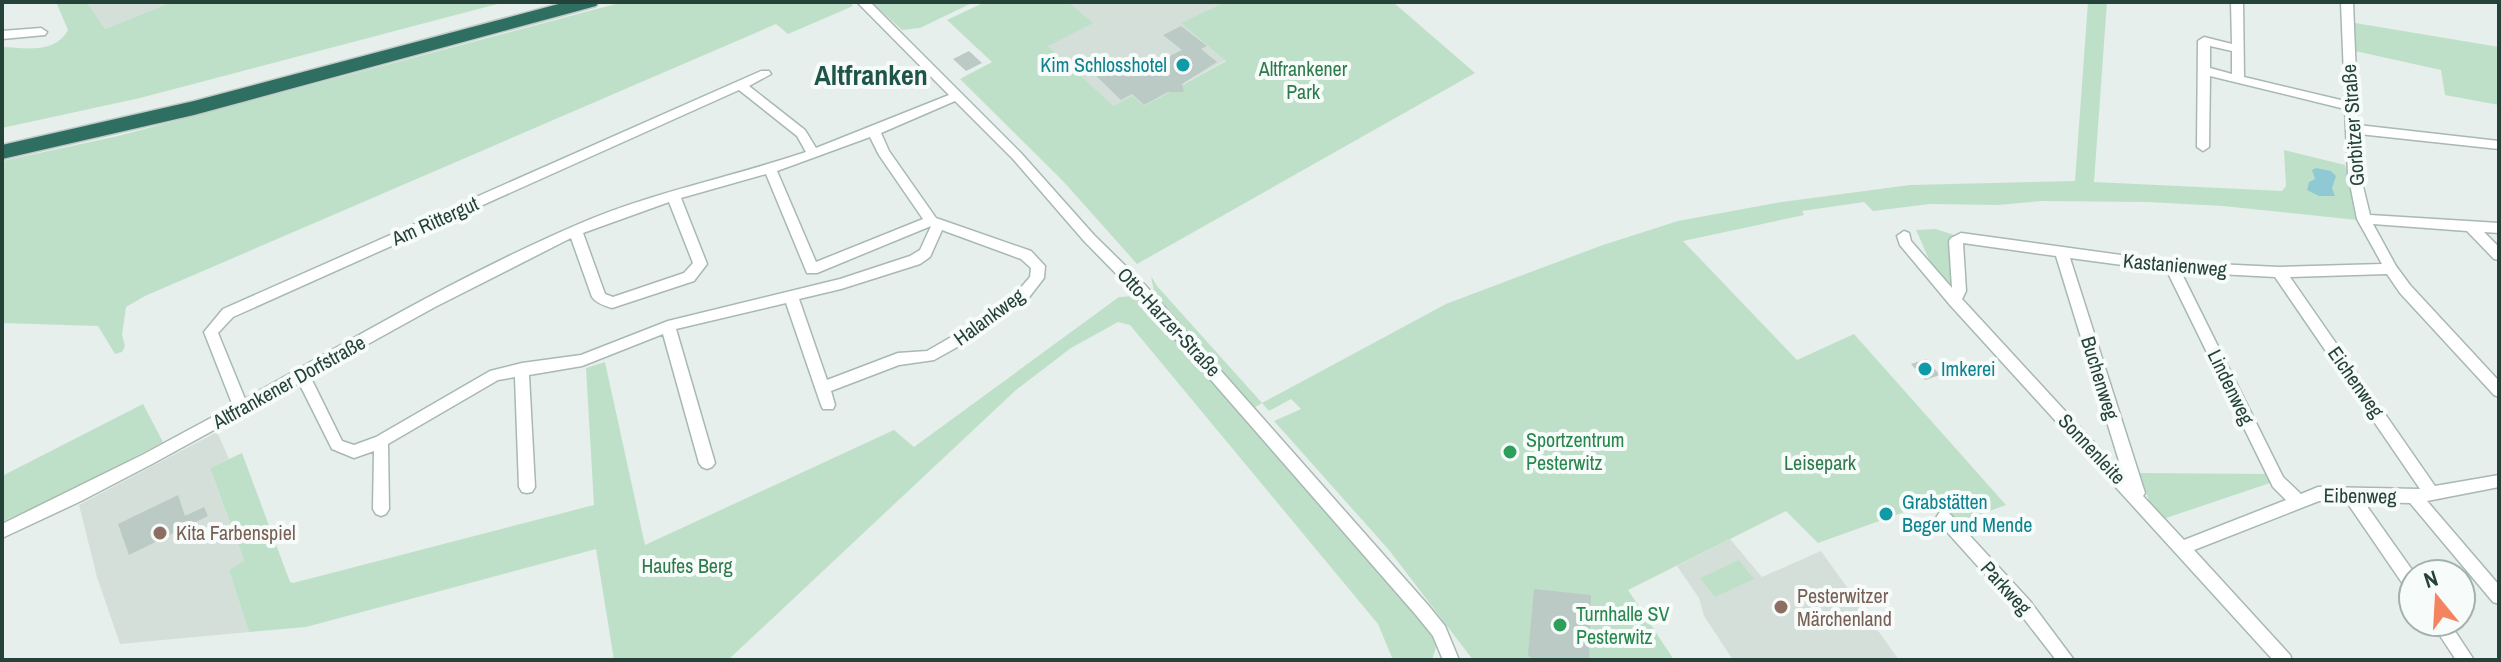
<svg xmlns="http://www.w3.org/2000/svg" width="2501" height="662" font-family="'Archivo Narrow',sans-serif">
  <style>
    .built { fill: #d4dfda }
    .green { fill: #bfe0c8 }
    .water { fill: #8ec9d4 }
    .building { fill: #bbcac4 }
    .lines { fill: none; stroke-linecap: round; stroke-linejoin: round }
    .street-casing { stroke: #a8b8b2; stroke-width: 3 }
    .highway-casing { stroke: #c2cac8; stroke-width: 3 }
    .street { fill: #fff; fill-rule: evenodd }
    .highway { fill: #2f6f62; fill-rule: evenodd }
    .culture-dot { fill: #0f9aa8; stroke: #f7fbf9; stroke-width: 3 }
    .leisure-dot { fill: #2e9e5b; stroke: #f7fbf9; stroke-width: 3 }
    .education-dot { fill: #8d6e63; stroke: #f7fbf9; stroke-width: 3 }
    .labels { text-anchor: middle; stroke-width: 8; stroke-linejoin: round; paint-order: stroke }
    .culture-label { font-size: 20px; fill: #0d838f; stroke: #f7fbf9; text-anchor: start }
    .park-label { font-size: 20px; fill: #2d7a4b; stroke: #f7fbf9 }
    .street-label { font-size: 20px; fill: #24423a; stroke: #f7fbf9 }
    .leisure-label { font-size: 20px; fill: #27864d; stroke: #f7fbf9; text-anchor: start }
    .education-label { font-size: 20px; fill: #785e54; stroke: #f7fbf9; text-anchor: start }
    .district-label { font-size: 28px; font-weight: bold; fill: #1f5548; stroke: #f7fbf9 }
  </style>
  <rect width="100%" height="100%" fill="#e6efeb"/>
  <path class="built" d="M87,2H172L105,29Z
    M1068,2H1225L1182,23L1226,60L1144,106H1114L1047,45L1092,23Z
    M217,432L229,459L210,468L244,562L229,570L249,632L120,644L97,577L79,505Z
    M1730,539L1762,577L1821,551L1899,660H1733L1704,616L1699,598L1677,566Z"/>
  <path class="green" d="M56,2H87L105,29L172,2H505L140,98L2,128V47C26,48 55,54 68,30Z
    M623,2H849L853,6L788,34L776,24L145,296L126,307L122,335L125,346L122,352L115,354L98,326L2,323V161L118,136Z
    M871,2H974L920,28L902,30Z
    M985,2H1068L1093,23L1048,46L1114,106L1132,96L1144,106L1226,61L1181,23L1225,2H1393L1475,73L1137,264L1063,181L960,79L992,62L947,20Z
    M2088,2H2107L2094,182L2282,191L2286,186L2284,150L2345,165L2357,220L2223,206L2147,202L2041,201L1998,205L1930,204L1873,211L1864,202L1802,211L1804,215L1683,241L1797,360L1854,334L2006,505L1959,522L1935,501L1818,543L1786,511L1628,590L1674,660H1473L1389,550L1274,421L1301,409L1291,399L1269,411L1262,403L1254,408L1155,297L1151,276L1157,286L1262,403L1446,304L1600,246L1678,221L1782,202L1910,185L2075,181Z
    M2355,23L2499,47V105L2445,95L2441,70L2355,51Z
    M1936,229L1957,236L1953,287C1930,273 1927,252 1916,230Z
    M1138,296L1416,615L1437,644L1432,660H1393L1378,624L1130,325L1118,322L1071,348L1016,390L728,660H614L596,549L306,627L249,632L229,570L244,561L210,468L242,453L290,582L293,583L594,505L586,368L605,362L645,545L894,430L914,447L1119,297Z
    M143,404L163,442L76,488L2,522V476Z
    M2140,473L2270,474L2273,482L2163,519L2151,507Z
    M1739,560L1754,579L1715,597L1700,578Z"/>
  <path class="water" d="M2316,168L2331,171L2336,176L2332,188L2335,196H2319L2307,190L2309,182L2315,179L2312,170Z"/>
  <path class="building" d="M1181,26L1207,46L1201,49L1217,62L1182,84L1184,92H1168L1144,105L1132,94L1121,100L1091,71L1111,62L1128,77L1182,50L1163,35Z
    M969,51L982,63L966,71L953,59Z
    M1926,359L1940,375L1925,380L1911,364Z
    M178,495L185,516L204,507L208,516L129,555L118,524Z
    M1534,589L1591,595L1589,660H1533L1528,655Z"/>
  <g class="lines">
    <defs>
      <path id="street" d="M857,2H870L1021,153L1094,235L1145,285L1428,605L1445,626L1459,660H1443L1433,636L1416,615L1135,293L1084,241L1013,159L955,101L881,133L889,151L936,218L1031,251L1045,266L1044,278L1027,300L977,336L934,360L899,365L831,391L835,405L833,409H823L821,405L786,303L676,329L715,463L712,467L707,469L702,467L699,463L663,334L582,366L529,375L535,487L532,492L527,493L522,492L519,487L515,377L498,380L388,444L389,509L386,514L381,516L376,514L373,509L374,451L354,458L332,449L299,383L152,464L81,501L2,538V524L142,455L233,406L204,332L223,309L761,71H769L771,74L749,86L805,130L816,148L949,95ZM739,90L797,136L806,152C729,178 648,193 574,226C461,275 352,339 245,399L218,333L233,317ZM870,137L879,155L923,219L816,262L777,171ZM766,174L807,273H817L931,226L920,250L910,256L840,279L668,321L581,355L522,363L490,371L376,437L354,445L342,441L310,376L435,307L571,238L592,297C596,303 605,306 612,308L694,281L707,264L681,198ZM669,202L693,263L684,273L613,297L605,294L583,233ZM942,230L1021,259L1031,268L1030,277L1017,292L967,328L927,351L898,353L827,380L799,299L841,289L920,264L930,257Z
        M2231,2H2243L2244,77L2345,101L2341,2H2353L2358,125L2499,141V149L2359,134L2360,174L2370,215L2499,223V233L2484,232L2499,247V260L2494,259L2467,231L2373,224L2396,266L2410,285L2499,381V397L2494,395L2400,293L2387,274L2290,277L2435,486L2499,475V487L2427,501L2499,585V604L2493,602L2410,503L2364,502L2415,574L2413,592L2407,590L2346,501H2319L2194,550L2290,655L2292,660H2273L1950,305L1900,245L1897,236L1904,231L1909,233L1911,241L1952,288L1949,241L1951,238L1961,233L2172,262L2279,267L2382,264L2357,219L2348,174L2345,109L2210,76L2209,147L2203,151L2197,147L2198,41L2204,37L2232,44ZM2210,46L2232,51V74L2210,68ZM1963,243L2056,256L2123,474L1962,299L1966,291ZM2070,258L2167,271L2273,487L2286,500L2184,540L2143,496L2145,493ZM2181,272L2275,277L2420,489L2318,487L2301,494L2283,477Z
        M41,28L47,32L45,35L2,39V31Z
        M1944,511L1949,513L2030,601L2074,660H2056L2018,611L1939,523L1936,518L1939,513Z
        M2431,622H2449L2474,660H2456Z"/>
      <path id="highway" d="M566,2H599L596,6L194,115L2,159V145L194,101Z"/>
    </defs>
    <use href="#street" class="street-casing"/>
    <use href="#highway" class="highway-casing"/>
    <use href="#street" class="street"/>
    <use href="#highway" class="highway"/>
  </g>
  <g class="culture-dot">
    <circle cx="1183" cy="65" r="8"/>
    <circle cx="1925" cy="369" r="8"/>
    <circle cx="1886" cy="514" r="8"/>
  </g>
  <g class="leisure-dot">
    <circle cx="1510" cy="452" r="8"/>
    <circle cx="1560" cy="625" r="8"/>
  </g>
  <g class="education-dot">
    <circle cx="160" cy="533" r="8"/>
    <circle cx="1781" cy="607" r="8"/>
  </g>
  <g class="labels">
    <g class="culture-label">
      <text x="1167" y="72" text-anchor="end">Kim Schlosshotel</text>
      <text x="1941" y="376">Imkerei</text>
      <text x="1902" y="509">Grabstätten<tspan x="1902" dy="23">Beger und Mende</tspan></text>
    </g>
    <g class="park-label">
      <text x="1303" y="76">Altfrankener<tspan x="1303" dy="23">Park</tspan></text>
      <text x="1820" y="470">Leisepark</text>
      <text x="687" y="573">Haufes Berg</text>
    </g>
    <g class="street-label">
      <text transform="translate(2353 125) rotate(-94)" y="7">Gorbitzer Straße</text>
      <text transform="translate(435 221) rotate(-24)" y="7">Am Rittergut</text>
      <text transform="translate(2175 265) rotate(5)" y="7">Kastanienweg</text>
      <text transform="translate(989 317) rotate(-36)" y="7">Halankweg</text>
      <text transform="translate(1169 322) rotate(47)" y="7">Otto-Harzer-Straße</text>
      <text transform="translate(2100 378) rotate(73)" y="7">Buchenweg</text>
      <text transform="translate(289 382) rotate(-29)" y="7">Altfrankener Dorfstraße</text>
      <text transform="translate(2356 382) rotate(55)" y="7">Eichenweg</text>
      <text transform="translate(2231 387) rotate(64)" y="7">Lindenweg</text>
      <text transform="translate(2092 449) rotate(47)" y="7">Sonnenleite</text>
      <text transform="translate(2360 496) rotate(1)" y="7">Eibenweg</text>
      <text transform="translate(2006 588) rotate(48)" y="7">Parkweg</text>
    </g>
    <g class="leisure-label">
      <text x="1526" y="447">Sportzentrum<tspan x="1526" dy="23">Pesterwitz</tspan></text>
      <text x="1576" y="621">Turnhalle SV<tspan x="1576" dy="23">Pesterwitz</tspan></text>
    </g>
    <g class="education-label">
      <text x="176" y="540">Kita Farbenspiel</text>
      <text x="1797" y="603">Pesterwitzer<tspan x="1797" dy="23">Märchenland</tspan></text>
    </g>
    <g class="district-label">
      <text x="871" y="85">Altfranken</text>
    </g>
  </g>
  <rect width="2501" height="662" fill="none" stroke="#24423a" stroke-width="8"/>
  <g transform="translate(2437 598) rotate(342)"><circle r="38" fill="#f7fbf9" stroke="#a3b1ad" stroke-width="2"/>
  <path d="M0-6L14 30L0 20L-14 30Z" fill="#f4845f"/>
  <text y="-12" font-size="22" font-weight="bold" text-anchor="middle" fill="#24423a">N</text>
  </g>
</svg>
